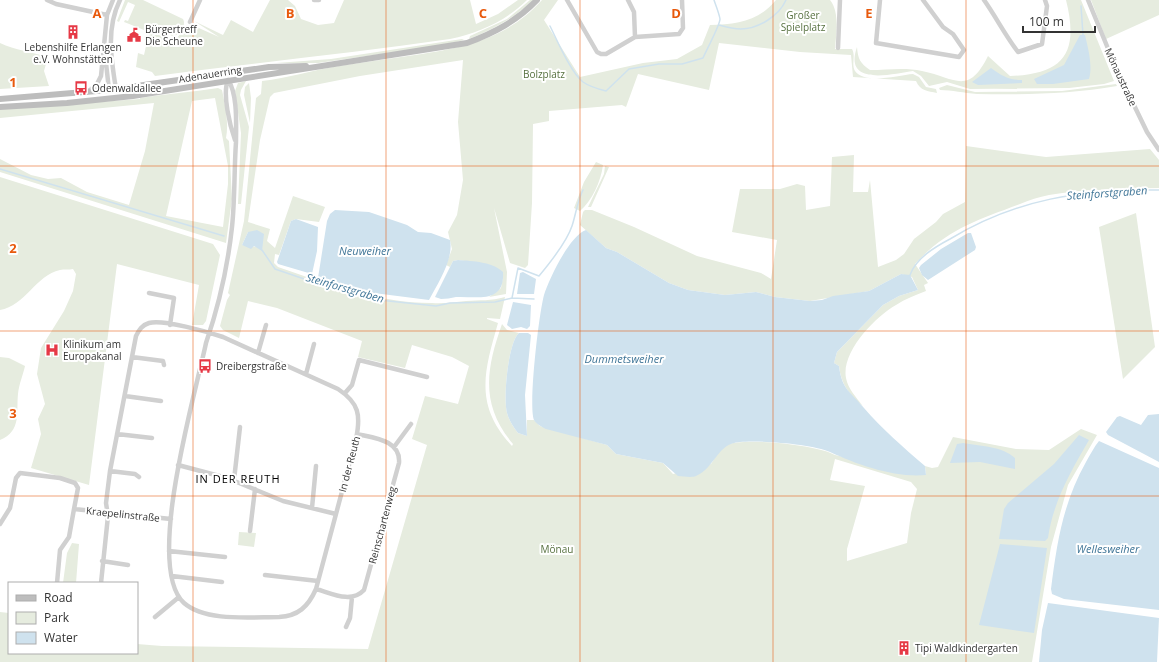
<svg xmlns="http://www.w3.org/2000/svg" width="1159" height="662" font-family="'Open Sans',sans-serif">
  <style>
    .green { fill: #e6ecdf; fill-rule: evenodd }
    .water { fill: #cfe2ee }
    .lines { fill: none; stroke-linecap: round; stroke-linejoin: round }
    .stream { stroke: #cfe2ee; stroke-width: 1.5 }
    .minor { stroke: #d0d0d0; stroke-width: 4.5 }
    .secondary { stroke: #bdbdbd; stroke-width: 6 }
    .grid { fill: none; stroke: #e8590c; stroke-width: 1; stroke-opacity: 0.55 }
    .labels { text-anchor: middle; stroke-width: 4; stroke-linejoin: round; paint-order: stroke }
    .park-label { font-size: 10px; fill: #56703f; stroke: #fff }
    .poi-label { font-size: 10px; fill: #333; stroke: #fff; text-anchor: start }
    .street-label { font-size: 10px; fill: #333; stroke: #fff }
    .water-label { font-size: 11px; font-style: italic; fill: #3f7597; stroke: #fff }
    .neighbourhood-label { font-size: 11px; letter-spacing: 1px; fill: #000; stroke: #fff }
    .grid-label { font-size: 13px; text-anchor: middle; font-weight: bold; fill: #e8590c; stroke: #fff; stroke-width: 4; stroke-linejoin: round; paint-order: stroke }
  </style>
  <rect width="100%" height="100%" fill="#fff"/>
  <path class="green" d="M125,0H143L183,19C187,26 179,33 174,37C165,32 159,32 149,31C145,31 130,24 124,22L125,20L128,21L135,5L128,2L119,22L117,21Z
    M270,0H288L295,6L301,19L318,25L334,23L344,0H470L476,24L498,14L518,0H527C506,21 479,33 450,39C352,53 254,63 155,76L152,72L136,67L138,53L144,55L149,33L172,38V42H174L176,40L186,42V40L177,38L187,25L191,28L192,25L219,37L194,21L223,35L231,20L253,32Z
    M530,0H534C514,18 494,29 469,39L470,36L507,19Z
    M542,0H558L544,20L580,77L643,63L677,59L702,45L710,25C736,24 758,22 776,0H830C840,12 836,35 835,49H852C856,56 851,64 855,71C865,85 899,75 913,74L919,77L926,87L936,89L937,93C928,91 920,91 916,81L853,77L851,55L800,52L719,43L709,90L638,74L626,107L622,105L549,111V121L533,124L532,203L528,265L525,268L510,263L494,208L507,272L506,294L489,297L501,288L503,277L490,265L458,260L453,261L450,267L446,265L452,249L448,232L457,215L463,180L458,122L463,60L360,76L274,93L270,97L260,140L248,222L270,229L267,241L275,248L293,196L325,207L319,222L296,219L291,221L279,255L275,254L274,263L278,267C328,284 378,303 432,303C443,304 454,302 466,301C480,300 491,301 505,297L500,319L487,318V319L498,323C484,372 474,405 512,446L513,444C480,405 486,369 502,324L507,330L519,333C508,342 503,399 507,413C509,420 513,427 518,433L527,436V420H534L540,426L607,445L616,454L663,463L673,474L711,464C715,458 719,449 726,445C744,437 819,445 835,455L926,475L925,466L932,468L938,467L953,437L1016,449L1049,450L1081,429L1097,435L1068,485L1051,547L1032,662H0V612L9,613V653H137V644L162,646L368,649L427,445L412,439L425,396L458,404L469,366L452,357L412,345L405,368L358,357L362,341L277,308L248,301L239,338L223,330L220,326L227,300L230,295L228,293L244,221L256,98L261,94L262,81C288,78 313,70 339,66C362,63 385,59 408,56C460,48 505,41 542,0ZM248,232L262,250L258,247L242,245ZM835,459L911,482L917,489L911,513L907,543L847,561V549L865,486L830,480Z
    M1066,0H1081L1114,81L1104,84L1069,88L970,89L947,82L929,86L921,76L913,71C892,74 843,87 857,47C858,59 860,63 870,70C887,70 905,67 922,71C956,78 968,96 988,56L1010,76C1065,74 1079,52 1066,0Z
    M1091,0H1159V15L1106,39Z
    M462,39L464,40L444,45L318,63H276L331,59Z
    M0,43C15,50 32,52 48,57L44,71L49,86L0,89Z
    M246,81L241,90L240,95L249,127L241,204H238L241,133L235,91L238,83Z
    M249,83L251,98L250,123L244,95L245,87Z
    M1116,84L1117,86C1071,94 1023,95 977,94C964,93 952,90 940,90L939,88L947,85L975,92L1062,91Z
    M218,88L222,90C225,105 229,123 226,138L229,141L232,199L226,243L0,172V159L31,175L48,179L61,178L87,192L129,205L145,151L154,103L0,118V109L140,99V98C166,94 192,92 218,88ZM215,98L228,166V184L223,227L166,216L192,101Z
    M966,146L1046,157L1150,149L1159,160V188C1122,189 1085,189 1049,195C1039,197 1029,200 1020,204C978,220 947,229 915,264L928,283L924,285L926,291C916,295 905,299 896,305C875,317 841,352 846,378C848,389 856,397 863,406C849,395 841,384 839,366L834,363L837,352L883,305L899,296L918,290L912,277L901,274L869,291L810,301L775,297L756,292L725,295L688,290L669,283L617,252L606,248L580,225L583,212L585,210H592L634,227L697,256L761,273L771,279L777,240L732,232L740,189H780L797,184L805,186L806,210L830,206L832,157L854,155L853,192H868L870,180L878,267L896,260L904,254L914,239L936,222L943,214L965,202Z
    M596,162L603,165C601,181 592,201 580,211L574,208L584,182Z
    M605,166L609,167L591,207H588L604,174Z
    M0,177L213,244L220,255L206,321L203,325H192L199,285L117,264L89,485L31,468L41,434L38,419L45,404L37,374L41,348L64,311L73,291L76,274L73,269C69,270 64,269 60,270C36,275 25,306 0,310Z
    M1136,213L1155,347L1123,379L1099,227Z
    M0,357L9,358L25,366C23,375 19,384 18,394C16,412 22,431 0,440Z
    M239,532L256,533L254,547L238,545Z
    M72,543L79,544L76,583H63L67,553Z"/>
  <path class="water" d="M1080,35H1085C1088,48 1093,66 1089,79L1053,84H1037L1034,79L1064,65Z
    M991,68C1002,76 1009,80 1022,80V83L978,85L972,82Z
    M335,210L369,212L407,225L418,232L431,233L450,240C454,259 438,283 429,300L366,292L318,278L327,221L330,214Z
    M296,219L318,227L317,251L312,274L278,264L277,262L291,221Z
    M257,230L264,234L262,251L254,246L251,249L242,245L248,232Z
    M586,230L606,248L617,252L669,283L688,290L725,295L756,292L775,297L810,301L822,300L833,296L869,291L901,274L910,275L918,290L899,296L883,305L837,352L834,363L839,366C842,390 850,391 864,408C882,429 903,447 925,466L926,475C895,478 858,465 830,452C813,444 759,440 740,442C717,443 715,468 696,476C691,478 683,476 678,476L663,463L616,454L607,445L546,429C542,427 536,424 534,420C528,405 539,313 544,295C549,279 570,235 586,230Z
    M968,233H971L976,247L975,250L928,280L922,275L919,268L921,265L941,249Z
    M458,260C473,261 493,262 503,272C505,304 477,296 456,297C451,298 446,299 441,299L435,297L453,261Z
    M523,272L536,279L534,294H517L520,273Z
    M513,302L531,305L530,326L527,329L521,327L512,329L507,325Z
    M519,333H528L531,335L525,395L527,436L518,433C513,427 509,420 507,413C503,399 508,342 519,333Z
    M1159,414V462L1108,435L1106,432L1117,417L1120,416L1141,425L1148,415Z
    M1079,435L1089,440C1071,471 1053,502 1048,538L1045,541L999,539L1004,509L1008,503L1054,464Z
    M1099,441L1159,468V610L1064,599L1052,594L1051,589C1057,542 1063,503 1086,462C1090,455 1094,447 1099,441Z
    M963,443C980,446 1002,446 1015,458V469L980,462L950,463L957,444Z
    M1000,544L1047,548L1034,633L979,625Z
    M1048,603L1159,618L1157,662H1039L1042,630Z"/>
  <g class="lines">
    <path class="stream" d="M1081,6L1083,35
      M719,25C726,27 733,29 741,29C758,29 779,16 786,0
      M550,26C557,40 571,73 583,82C590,87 598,89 606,91L629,69L659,64H682L703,58C706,51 720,25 720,19C719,13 716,6 714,0
      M0,169L224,236
      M262,250L275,269L313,282L379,300L436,306L450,303L495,302L512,298L534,299
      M910,275C916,258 935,247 950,239C1016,199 1082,189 1159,190
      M512,298L518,268L539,276C549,264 567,241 572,226C576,214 577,202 583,190"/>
    <path class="minor" d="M47,0L56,4L107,15
      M314,0H319
      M567,0L597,52L601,54H606L635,37L679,34L683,28L682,0
      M628,0L634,12L635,37
      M880,0L876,43L959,57L964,50L953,34L943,27L923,0
      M984,0C996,17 1005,35 1018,52L1042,44L1047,6L1045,0
      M1088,0L1116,68L1147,132L1159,150
      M190,22L200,0
      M838,48L840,0
      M105,54L109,90
      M228,80C222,94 230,126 235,140
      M116,89C111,59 106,28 120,0
      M88,92L97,84L101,76L107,15L113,0
      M149,293L174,298L170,325
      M258,353L266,325
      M132,357L163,361L164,365
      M306,374L314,344
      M345,393L352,385L359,360L427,377
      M125,396L161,401
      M117,434L152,438
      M394,447L411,424
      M178,465L227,478L283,501L336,514
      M110,471L135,474L139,477
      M234,480L240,427
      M312,508L316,466
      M74,509L171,519
      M0,524L10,508L16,478L20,473L60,478L75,483L78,488L74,509L69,537L60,550L57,583
      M250,531L255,489
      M169,551L225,557
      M102,561L128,565
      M265,575L318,581
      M172,576L222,582
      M101,583L108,516L106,503L110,471L136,336C139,330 142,325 149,323C163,319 208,332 223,337L338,389C359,403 361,415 356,439L316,589C308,607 298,616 279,617C251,617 206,622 184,603C144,567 196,392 206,343C218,308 228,264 232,227C235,199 234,171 236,142C236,126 238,94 228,80
      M316,589C331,593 351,604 364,590L399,463C401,440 374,438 357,434
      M155,617L179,597
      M346,627L350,618L352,597"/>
    <path class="secondary" d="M0,99L109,90L269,67L306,66
      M0,107L67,103L133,96L467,43C494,33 517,21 537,0"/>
  </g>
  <path class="grid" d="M193,0V662M386,0V662M580,0V662M773,0V662M966,0V662M0,166H1159M0,331H1159M0,496H1159"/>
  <defs>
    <symbol id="building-bare" viewBox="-9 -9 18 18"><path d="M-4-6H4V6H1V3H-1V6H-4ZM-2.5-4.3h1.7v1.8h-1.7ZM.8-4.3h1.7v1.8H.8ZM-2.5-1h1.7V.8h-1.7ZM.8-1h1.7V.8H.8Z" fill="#e63946" stroke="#fff" stroke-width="2.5" paint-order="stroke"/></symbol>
    <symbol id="civic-bare" viewBox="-9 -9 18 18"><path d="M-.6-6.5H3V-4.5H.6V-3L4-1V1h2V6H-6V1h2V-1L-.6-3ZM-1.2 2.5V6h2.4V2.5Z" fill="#e63946" stroke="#fff" stroke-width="2.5" paint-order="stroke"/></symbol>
    <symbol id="bus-bare" viewBox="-9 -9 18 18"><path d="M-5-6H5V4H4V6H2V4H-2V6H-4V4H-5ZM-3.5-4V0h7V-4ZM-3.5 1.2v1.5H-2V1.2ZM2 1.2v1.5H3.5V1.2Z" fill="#e63946" stroke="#fff" stroke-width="2.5" paint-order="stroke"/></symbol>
    <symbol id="hospital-bare" viewBox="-9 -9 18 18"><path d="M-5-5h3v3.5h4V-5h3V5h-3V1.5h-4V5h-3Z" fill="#e63946" stroke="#fff" stroke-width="2.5" paint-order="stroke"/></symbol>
  </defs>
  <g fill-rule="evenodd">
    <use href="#building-bare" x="63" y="22" width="20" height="20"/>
    <use href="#civic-bare" x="124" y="25" width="20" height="20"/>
    <use href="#bus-bare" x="71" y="78" width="20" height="20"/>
    <use href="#hospital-bare" x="42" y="340" width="20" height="20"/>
    <use href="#bus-bare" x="195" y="356" width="20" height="20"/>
    <use href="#building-bare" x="894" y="638" width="20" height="20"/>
  </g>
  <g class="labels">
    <g class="park-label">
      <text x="803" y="19">Großer<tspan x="803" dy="12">Spielplatz</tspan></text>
      <text x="544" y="78">Bolzplatz</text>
      <text x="557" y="553">Mönau</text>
    </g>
    <g class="poi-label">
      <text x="145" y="33">Bürgertreff<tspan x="145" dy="12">Die Scheune</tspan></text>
      <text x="73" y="51" text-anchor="middle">Lebenshilfe Erlangen<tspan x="73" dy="12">e.V. Wohnstätten</tspan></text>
      <text x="92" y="92">Odenwaldallee</text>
      <text x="63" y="348">Klinikum am<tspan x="63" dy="12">Europakanal</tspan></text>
      <text x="216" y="370">Dreibergstraße</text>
      <text x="915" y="652">Tipi Waldkindergarten</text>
    </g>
    <g class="street-label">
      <text transform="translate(210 74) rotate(-9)" y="4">Adenauerring</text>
      <text transform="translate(1121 77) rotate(65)" y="4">Mönaustraße</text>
      <text transform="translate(349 464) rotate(-75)" y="4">In der Reuth</text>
      <text transform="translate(123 514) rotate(6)" y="4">Kraepelinstraße</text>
      <text transform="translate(382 525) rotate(-75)" y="4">Reinschartenweg</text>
    </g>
    <g class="water-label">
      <text transform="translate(1107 193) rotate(-4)" y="4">Steinforstgraben</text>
      <text x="365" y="255">Neuweiher</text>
      <text transform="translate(345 288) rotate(16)" y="4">Steinforstgraben</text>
      <text x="624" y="363">Dummetsweiher</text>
      <text x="1108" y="553">Wellesweiher</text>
    </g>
    <g class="neighbourhood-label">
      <text x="238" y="483">IN DER REUTH</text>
    </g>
  </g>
  <g class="grid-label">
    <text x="97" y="18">A</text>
    <text x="290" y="18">B</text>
    <text x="483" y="18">C</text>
    <text x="676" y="18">D</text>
    <text x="869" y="18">E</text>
    <text x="13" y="87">1</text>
    <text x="13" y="253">2</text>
    <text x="13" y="418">3</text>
  </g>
  <rect x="8" y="582" width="130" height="72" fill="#ffffff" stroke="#adadad"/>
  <rect x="16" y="595" width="20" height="6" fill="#bdbdbd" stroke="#adadad"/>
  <text x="44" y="602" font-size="12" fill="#333333">Road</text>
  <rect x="16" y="612" width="20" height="12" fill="#e6ecdf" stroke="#adadad"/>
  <text x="44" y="622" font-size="12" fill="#333333">Park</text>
  <rect x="16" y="632" width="20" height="12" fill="#cfe2ee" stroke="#adadad"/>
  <text x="44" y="642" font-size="12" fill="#333333">Water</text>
  <path d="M1023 26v6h72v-6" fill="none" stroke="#333333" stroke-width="2"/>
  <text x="1029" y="26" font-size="12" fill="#333333" stroke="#ffffff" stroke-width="3" paint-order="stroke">100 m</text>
</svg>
